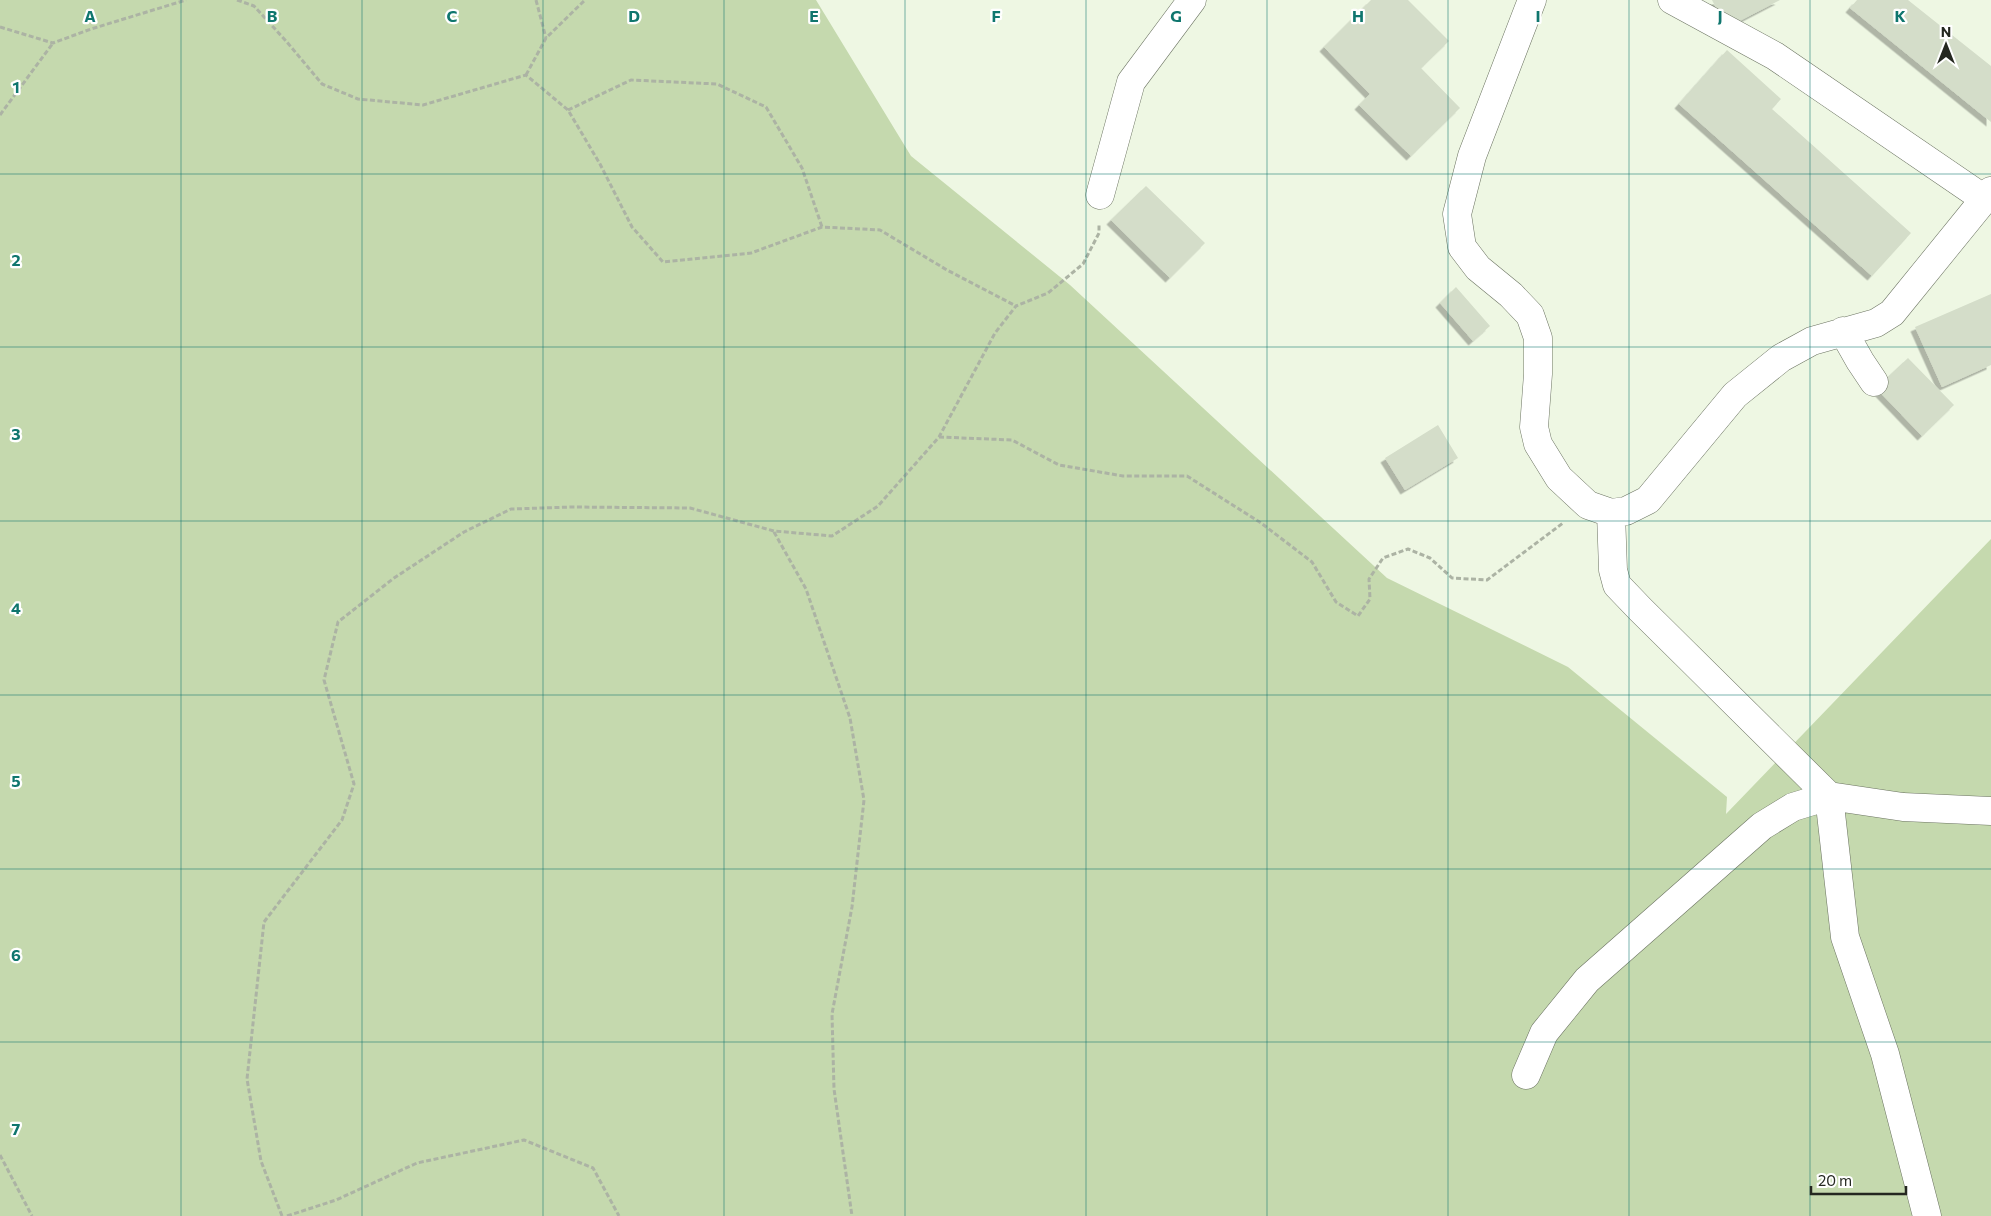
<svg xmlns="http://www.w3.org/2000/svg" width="1991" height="1216" font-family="Commissioner,sans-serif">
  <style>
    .green { fill: #c5d9ae }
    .building { fill: #d4ddc9; filter: url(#shadow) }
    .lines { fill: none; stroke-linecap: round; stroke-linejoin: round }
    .minor-casing { stroke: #6c7462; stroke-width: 29 }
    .path { stroke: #acb3a4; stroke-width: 3; stroke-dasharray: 5 2.5; stroke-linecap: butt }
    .minor { stroke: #fff; stroke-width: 28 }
    .grid { fill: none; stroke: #0f766e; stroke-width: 1; stroke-opacity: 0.55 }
    .grid-label { font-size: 16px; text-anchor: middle; font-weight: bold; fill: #0f766e; stroke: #fff; stroke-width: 4.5; stroke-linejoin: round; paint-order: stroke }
  </style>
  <defs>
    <filter id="shadow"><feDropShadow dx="-4.5" dy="4.5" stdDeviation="0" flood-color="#0004"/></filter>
  </defs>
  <rect width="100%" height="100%" fill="#eef7e3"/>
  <path class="green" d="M0,0H816L911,156L1070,285L1387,578L1568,667L1727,797L1726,814L1991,539V1216H0Z"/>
  <path class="building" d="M1371,0H1408L1449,41L1421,68L1460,108L1411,156L1359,105L1370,94L1324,47Z
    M1712,0H1780L1726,28Z
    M1857,0H1908L1991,66V122L1850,8Z
    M1727,50L1781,99L1772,109L1911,233L1872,276L1679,104Z
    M1146,186L1205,243L1170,278L1111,220Z
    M1456,287L1490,326L1473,341L1440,303Z
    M1991,294V365L1942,387L1915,327Z
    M1908,358L1954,405L1922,436L1876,388Z
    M1438,425L1458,458L1405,490L1385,458Z"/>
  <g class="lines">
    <defs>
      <path id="minor" d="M1532,0L1472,156L1457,214L1462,247L1478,268L1511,295L1530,315L1538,338V374L1534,427L1538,444L1559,478L1588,505L1611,513L1626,511L1648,500L1735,395L1781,358L1812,341L1876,323L1892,313L1991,191
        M1672,0L1775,56L1983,198
        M1100,195L1131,82L1192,0
        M1843,331L1860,361L1874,382
        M1611,513L1613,570L1617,585L1640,609L1829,796L1845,937L1885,1054L1927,1216
        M1526,1075L1544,1033L1587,980L1762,826L1793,807L1829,796L1903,807L1991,811"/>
    </defs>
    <use href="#minor" class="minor-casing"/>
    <path class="path" d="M237,0L254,6L286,41L322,84L358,99L423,105L526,75L568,110L600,164L632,227L663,262L751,253L822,227L880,230L947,270L1016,306
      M536,0L546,38
      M0,27L53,43L91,29L186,0
      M526,75L546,38L585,0
      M568,110L631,80L717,84L766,107L802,168L822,227
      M0,115L53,43
      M939,437L1012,440L1059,465L1123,476H1187L1261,523L1312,562L1336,602L1358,616L1370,599L1369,579L1383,558L1408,549L1430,558L1452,578L1487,580L1563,523
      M774,532L806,589L850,718L864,800L852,907L832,1014L834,1089L852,1216
      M0,1155L32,1216
      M282,1216L261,1161L247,1079L264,922L342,820L354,784L324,680L338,622L394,578L464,532L511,509L571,507L690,508L774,531L832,536L878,506L939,437L995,333L1016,306L1048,293L1083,264L1099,233V225
      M287,1216L336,1200L417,1163L524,1140L593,1168L619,1216"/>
    <use href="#minor" class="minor"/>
  </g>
  <path class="grid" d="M181,0V1216M362,0V1216M543,0V1216M724,0V1216M905,0V1216M1086,0V1216M1267,0V1216M1448,0V1216M1629,0V1216M1810,0V1216M0,174H1991M0,347H1991M0,521H1991M0,695H1991M0,869H1991M0,1042H1991"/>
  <g class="grid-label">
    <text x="90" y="22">A</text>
    <text x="272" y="22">B</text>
    <text x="452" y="22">C</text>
    <text x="634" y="22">D</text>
    <text x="814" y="22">E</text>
    <text x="996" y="22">F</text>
    <text x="1176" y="22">G</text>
    <text x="1358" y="22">H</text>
    <text x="1538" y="22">I</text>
    <text x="1720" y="22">J</text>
    <text x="1900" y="22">K</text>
    <text x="16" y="93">1</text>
    <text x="16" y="266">2</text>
    <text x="16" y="440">3</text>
    <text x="16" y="614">4</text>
    <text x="16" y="787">5</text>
    <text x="16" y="961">6</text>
    <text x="16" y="1135">7</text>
  </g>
  <g transform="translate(1946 45)" stroke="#ffffff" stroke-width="4" paint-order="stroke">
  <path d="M0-4L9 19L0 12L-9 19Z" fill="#242720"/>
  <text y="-8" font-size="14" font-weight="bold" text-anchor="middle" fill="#242720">N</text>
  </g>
  <path d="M1811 1186v8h95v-8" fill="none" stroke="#242720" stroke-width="2.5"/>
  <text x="1818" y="1186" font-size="15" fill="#242720" stroke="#ffffff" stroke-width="4" paint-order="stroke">20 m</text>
</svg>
